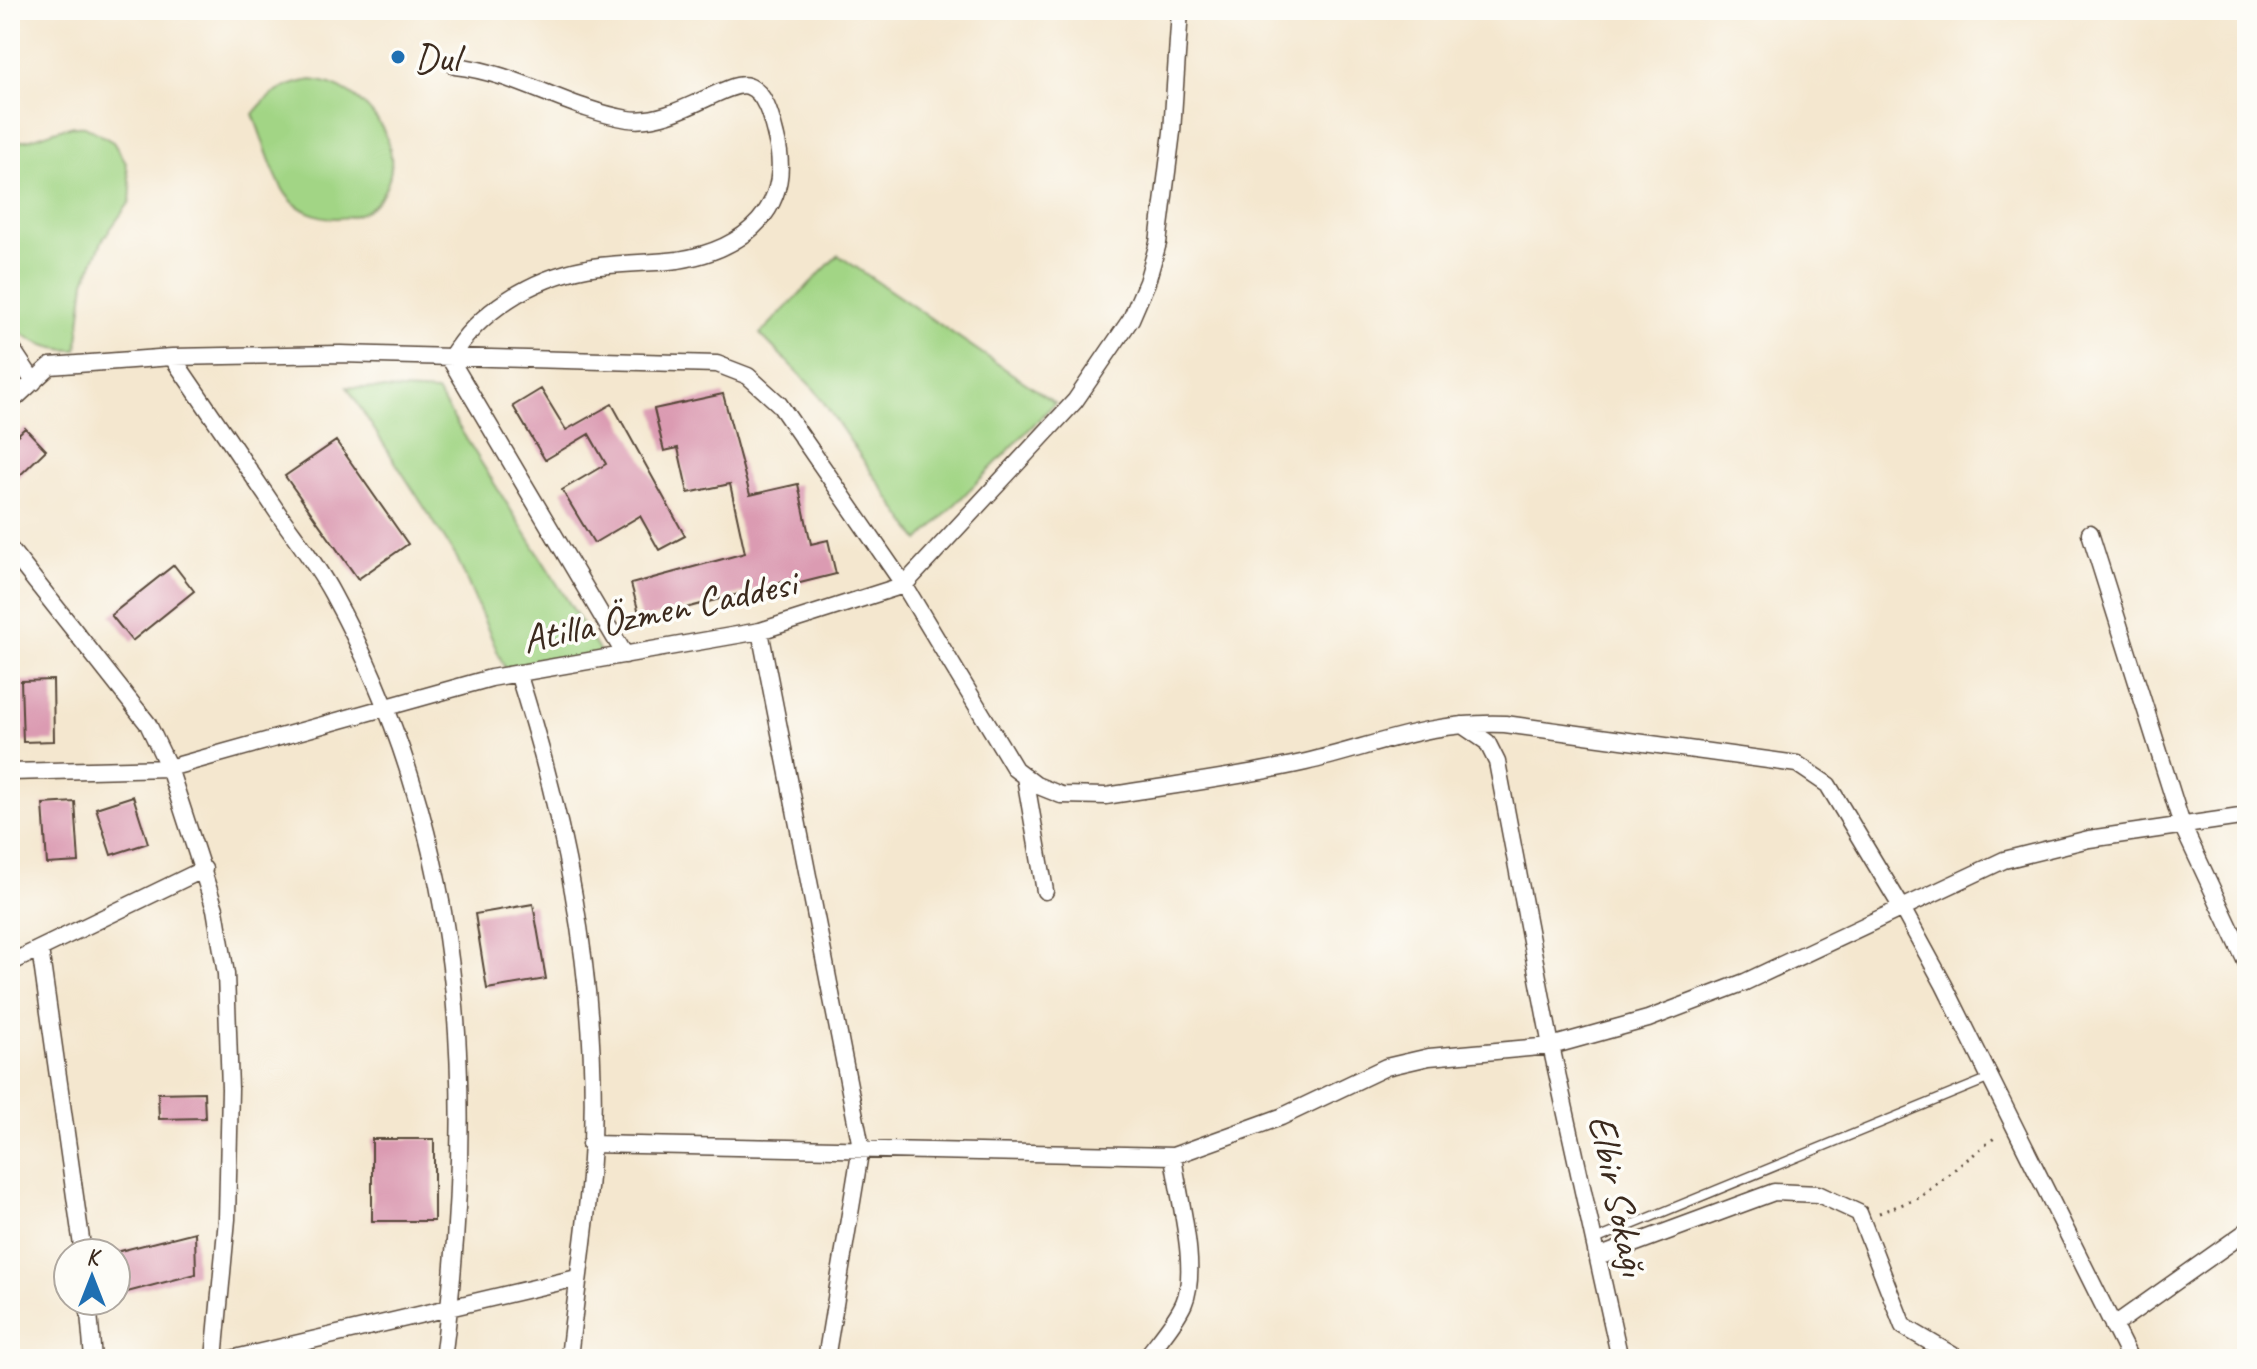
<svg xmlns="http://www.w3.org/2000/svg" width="2257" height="1369" font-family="Caveat,sans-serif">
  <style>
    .green { fill: #a2d585; stroke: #6e8052; stroke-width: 2 }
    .building { fill: #db9bb2 }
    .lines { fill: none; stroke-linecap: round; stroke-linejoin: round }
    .service-casing { stroke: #574639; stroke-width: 11 }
    .minor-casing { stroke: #574639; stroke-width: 19 }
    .path { stroke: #574639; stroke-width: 3; stroke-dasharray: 2 6; stroke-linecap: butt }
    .service { stroke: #fff; stroke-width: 8 }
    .minor { stroke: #fff; stroke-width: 16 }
    .poi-dot { fill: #1f6fb2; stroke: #fdfcf7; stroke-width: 3 }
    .labels { text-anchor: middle; stroke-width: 7; stroke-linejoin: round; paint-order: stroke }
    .poi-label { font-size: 40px; fill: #3b2a1e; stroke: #fdfcf7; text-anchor: start }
    .street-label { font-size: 40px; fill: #3b2a1e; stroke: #fdfcf7 }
  </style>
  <rect width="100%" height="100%" fill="#fdfcf7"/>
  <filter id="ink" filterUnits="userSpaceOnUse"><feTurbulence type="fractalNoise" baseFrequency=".0125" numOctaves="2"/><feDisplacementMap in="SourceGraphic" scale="16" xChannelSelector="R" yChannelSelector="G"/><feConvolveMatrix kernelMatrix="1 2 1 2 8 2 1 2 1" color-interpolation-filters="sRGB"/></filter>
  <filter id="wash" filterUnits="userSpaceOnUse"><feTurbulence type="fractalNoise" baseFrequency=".006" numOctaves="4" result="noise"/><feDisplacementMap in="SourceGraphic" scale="32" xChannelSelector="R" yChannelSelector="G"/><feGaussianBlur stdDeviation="1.8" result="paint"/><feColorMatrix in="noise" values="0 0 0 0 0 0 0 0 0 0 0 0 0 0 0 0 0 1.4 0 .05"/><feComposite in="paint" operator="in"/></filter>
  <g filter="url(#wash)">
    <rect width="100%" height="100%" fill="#f4e7cf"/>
    <path class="green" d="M312,80C365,85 413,148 381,196C362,227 310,223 289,198C274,181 262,136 253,114C269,93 286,84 312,80Z
      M85,126L113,142L126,163L131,189L130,202L103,239L85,281L77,350C50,351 29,342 10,323V142C37,142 58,124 85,126Z
      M838,255L1055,403L919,541L815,390L760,334Z
      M347,387L437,392L603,657L505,669L457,558Z"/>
    <g id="blocks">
      <path class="building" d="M541,389L566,430L612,404L685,536L659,550L640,516L594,543L562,490L606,464L589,434L545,460L513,406Z
        M723,394L750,495L798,484L811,544L828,540L836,574L784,587L783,582L641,620L631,584L745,553L730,484L688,493L678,448L664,451L654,409Z
        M25,428L46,450L10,485V442Z
        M336,441L408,544L358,579L285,476Z
        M174,565L194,591L132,641L111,615Z
        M53,680L54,741L23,742L21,681Z
        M133,796L148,843L111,855L96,808Z
        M75,802L79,862L47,864L43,804Z
        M533,904L546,979L487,989L475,914Z
        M204,1092L205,1118L159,1119L158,1093Z
        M372,1139H434V1221H372Z
        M195,1232L196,1274L116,1295V1252Z"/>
    </g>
  </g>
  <g filter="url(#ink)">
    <use href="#blocks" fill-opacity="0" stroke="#574639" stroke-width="2"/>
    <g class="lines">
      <defs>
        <path id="service" d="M1595,1240L1990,1078"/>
        <path id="minor" d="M455,66C517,73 568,109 628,119C674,126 727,79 748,86C766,92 772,121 776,137C794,208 745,249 678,260C648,264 617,262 587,268C533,278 478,311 450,359L625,655
          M10,346L34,382
          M172,357C208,409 243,461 278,513C296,539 317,565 332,593C466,838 478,1087 443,1359
          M10,403L50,366L172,357L340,354L717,364L748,376L779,404L904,585L1015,769L1036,785L1061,795L1106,796C1172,785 1240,777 1306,762C1378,745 1428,721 1505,724L1797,764L1828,785L1902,908L1944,985L2130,1359
          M2090,533L2182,825L2247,964
          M10,549L148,724L169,768L215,909L226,974L230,1089L227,1219L214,1359
          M760,631L861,1147L826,1359
          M518,673C570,835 603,1006 590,1177C585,1238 575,1298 569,1359
          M1462,725L1487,742L1497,762L1551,1046L1620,1359
          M10,772L169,768L491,678L760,631L904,585L1075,401L1131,319L1147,282L1158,243L1172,132L1180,10
          M1025,777L1045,891
          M40,949L83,1253
          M10,963L204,869
          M590,1144L1173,1156L1281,1117L1386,1067L1429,1057L1551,1046L1648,1019L1745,982L2004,860L2089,839L2247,816
          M1598,1257L1774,1192L1818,1194L1859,1213L1903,1326L1959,1359
          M88,1301L93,1359
          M2113,1326L2247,1231
          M231,1359L577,1278
          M1145,1359C1158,1341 1175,1323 1184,1303C1199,1268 1178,1195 1173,1156"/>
      </defs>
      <use href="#service" class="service-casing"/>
      <use href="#minor" class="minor-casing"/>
      <path class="path" d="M1879,1213L1919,1198L1998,1135"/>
      <use href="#service" class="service"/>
      <use href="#minor" class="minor"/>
    </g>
  </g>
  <circle class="poi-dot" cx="398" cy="57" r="8"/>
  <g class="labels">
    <g class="poi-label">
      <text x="414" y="71">Dul</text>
    </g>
    <g class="street-label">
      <text transform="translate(659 610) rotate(-12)" y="14">Atilla Özmen Caddesi</text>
      <text transform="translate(1619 1195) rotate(78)" y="14">Elbir Sokağı</text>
    </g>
  </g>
  <rect width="2257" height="1369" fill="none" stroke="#fdfcf7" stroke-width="40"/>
  <g transform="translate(92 1277)"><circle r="38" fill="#fdfcf7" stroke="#afa8a0" stroke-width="2"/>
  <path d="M0-6L14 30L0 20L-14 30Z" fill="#1f6fb2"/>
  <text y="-12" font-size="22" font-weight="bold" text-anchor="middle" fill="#3b2a1e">K</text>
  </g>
</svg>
